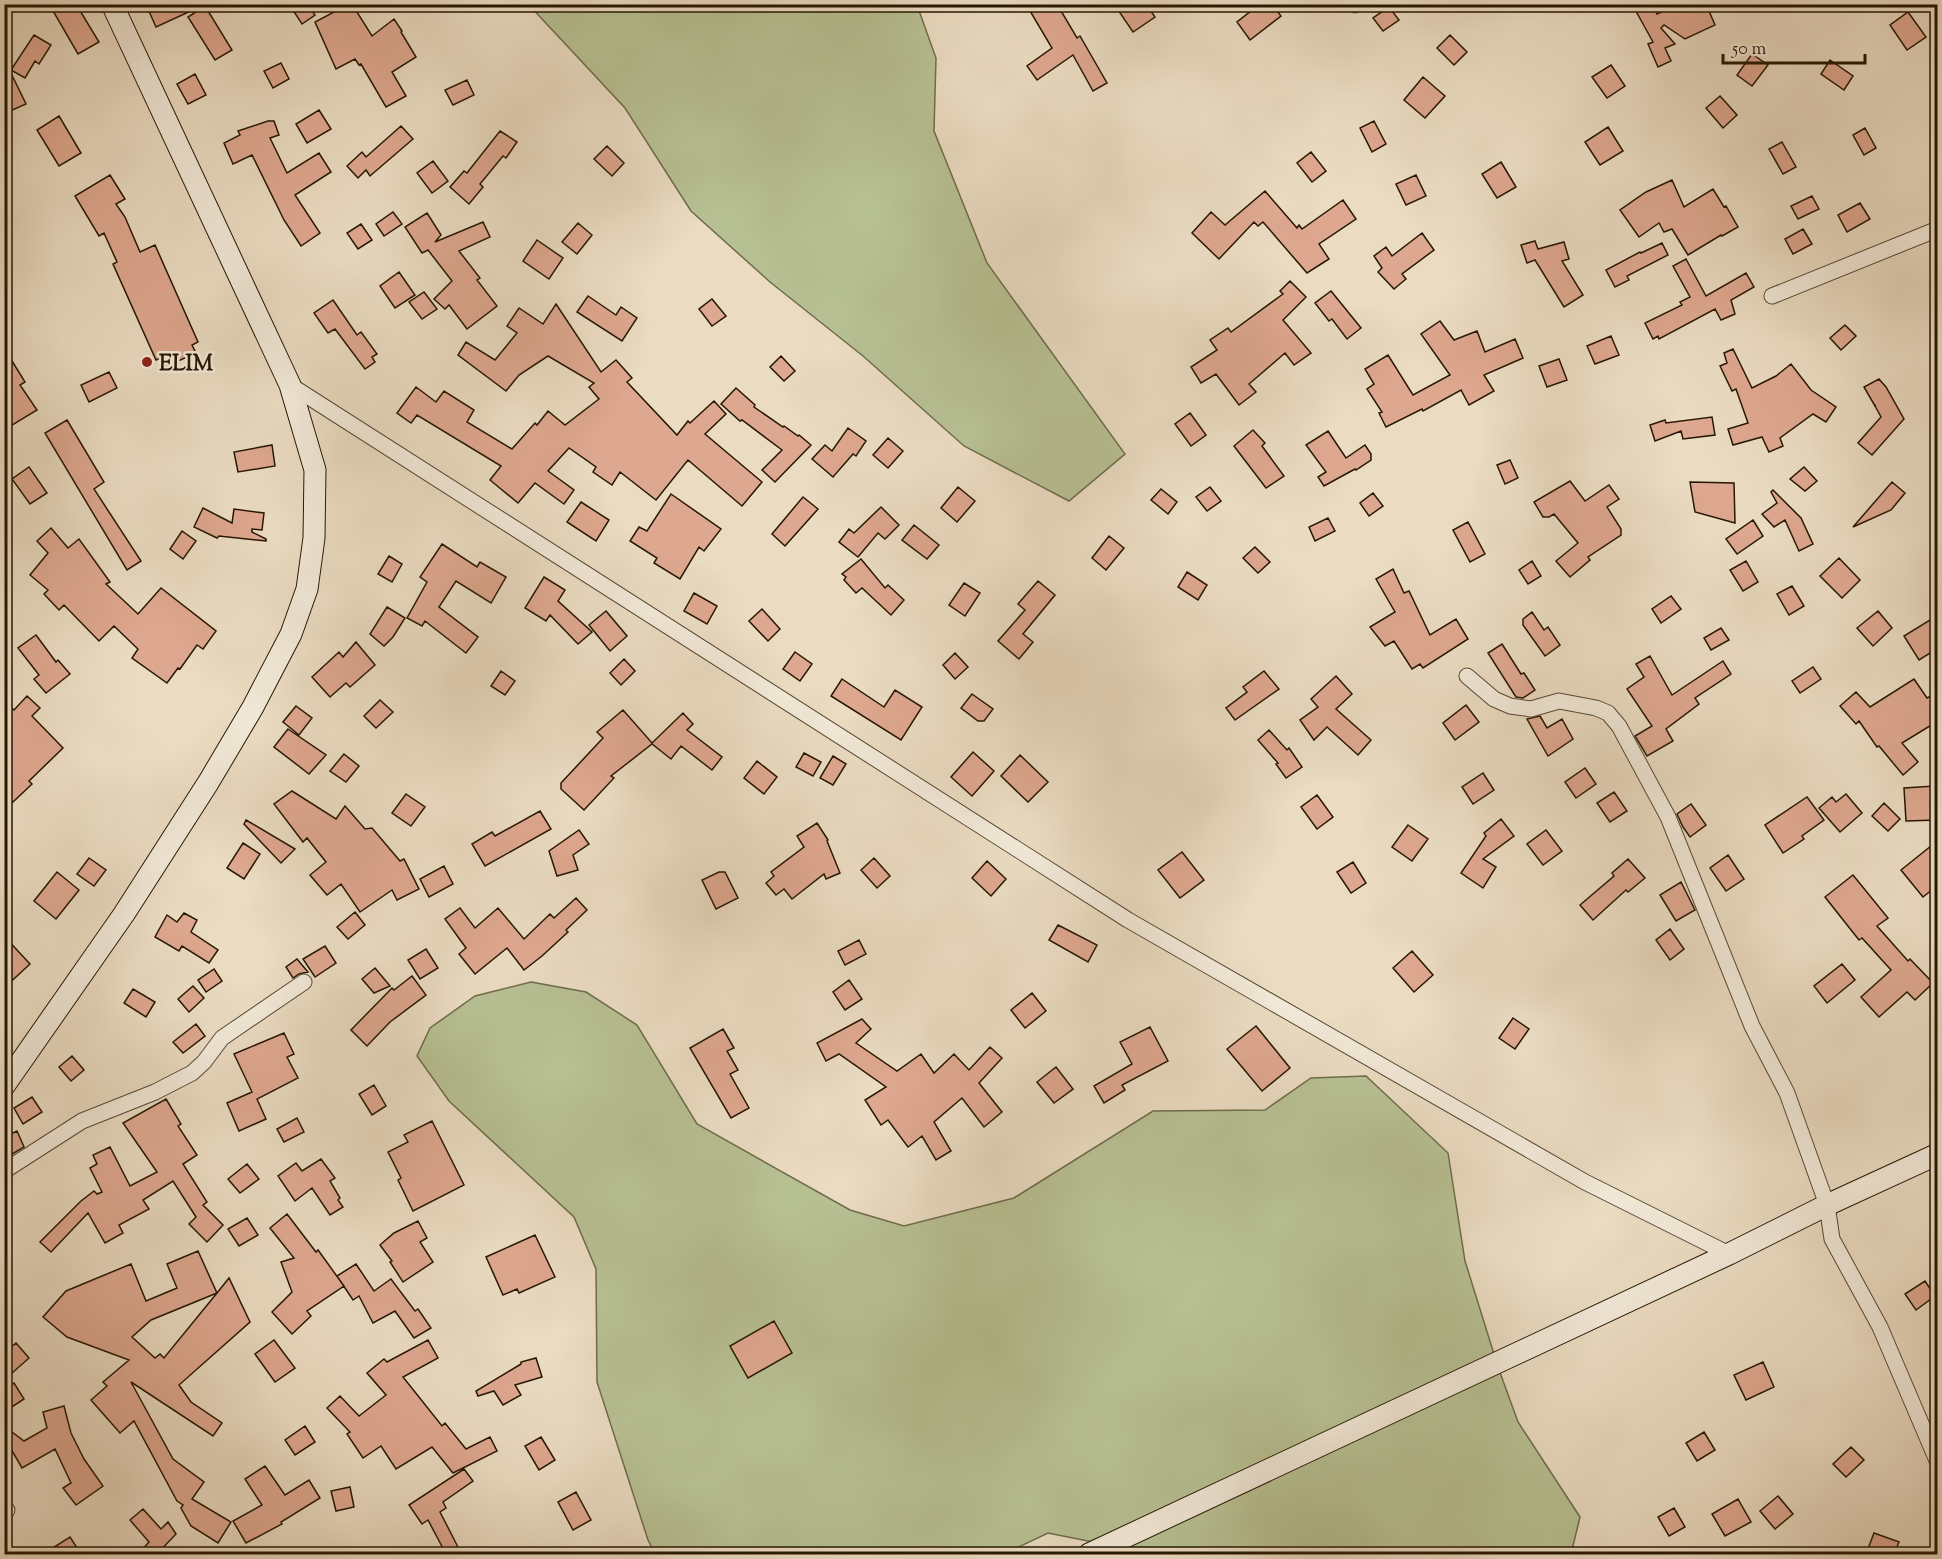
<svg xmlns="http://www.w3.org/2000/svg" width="1942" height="1559" font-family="'Sorts Mill Goudy',serif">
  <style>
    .green { fill: #b7c093; stroke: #6e6c4a; stroke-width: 1.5 }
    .building { fill: #dea78f; stroke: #261702; stroke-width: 1.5; fill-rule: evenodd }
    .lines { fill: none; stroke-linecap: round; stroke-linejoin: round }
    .street-casing { stroke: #574832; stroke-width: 17 }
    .secondary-casing { stroke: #261702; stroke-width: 23 }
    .street { stroke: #f1e8d7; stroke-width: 15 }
    .secondary { stroke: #f1e8d7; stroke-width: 21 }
    .poi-dot { fill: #8f2418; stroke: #f1e8d7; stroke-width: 2 }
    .labels { text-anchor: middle; stroke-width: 5; stroke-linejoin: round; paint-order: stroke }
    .poi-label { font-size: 22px; font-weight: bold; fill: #261702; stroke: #f1e8d7; text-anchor: start }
  </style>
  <rect width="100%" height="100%" fill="#eadbc1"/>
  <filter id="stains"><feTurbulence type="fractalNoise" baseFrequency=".00333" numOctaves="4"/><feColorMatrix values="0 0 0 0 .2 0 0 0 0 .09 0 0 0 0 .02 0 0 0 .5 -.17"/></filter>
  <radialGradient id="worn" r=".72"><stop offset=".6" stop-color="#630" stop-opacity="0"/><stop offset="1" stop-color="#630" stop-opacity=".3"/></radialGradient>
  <path class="green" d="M529,5H917L936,58L934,131L987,263L1125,454L1069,501L964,446L863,356L770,282L691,211L625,108Z
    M531,982L586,992L637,1025L697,1124L850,1210L904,1226L1014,1198L1153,1111L1265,1110L1311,1078L1366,1076L1448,1153L1465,1261L1498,1367L1518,1422L1580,1517L1571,1554H1121L1103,1544L1048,1533L1004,1554H655L648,1540L597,1382L596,1269L574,1217L449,1101L417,1056L430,1028L475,996Z"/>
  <path class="building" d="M49,4H76L99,42L78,54Z
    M159,4H206L156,27L148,9Z
    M289,4H307L315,15L302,24Z
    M349,4H352L372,36L394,19L402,31L401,32L416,57L392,72L406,96L386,107L361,64L359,65L355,59L336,69L315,22Z
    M1042,4H1057L1077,38L1080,36L1107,83L1093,91L1073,55L1037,80L1027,66L1052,48L1030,11Z
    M1114,4H1146L1155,17L1133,32Z
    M1260,4H1272L1281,16L1250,40L1237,22Z
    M1632,4H1652L1657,14L1679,4H1706L1715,25L1685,39L1664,25L1661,28L1675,44L1665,48L1671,61L1658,67L1648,44L1653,42Z
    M205,6L232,50L215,60L188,17Z
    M1389,7L1399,20L1383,31L1373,18Z
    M1908,12L1926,37L1907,50L1890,25Z
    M34,35L51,45L39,64L35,61L25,78L11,70Z
    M1450,35L1467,52L1454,65L1437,48Z
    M1752,54L1768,65L1752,86L1737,75Z
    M4,59L26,104L10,111L4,99Z
    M1830,60L1853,76L1844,90L1821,74Z
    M281,63L289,79L273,88L264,71Z
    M1611,65L1625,86L1607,98L1592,77Z
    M195,74L206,95L188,104L177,84Z
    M1423,77L1445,96L1425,118L1404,100Z
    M467,80L474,95L453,105L445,90Z
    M1720,96L1737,115L1723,128L1706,108Z
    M319,110L331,129L307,143L296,124Z
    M59,116L81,153L59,166L37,130Z
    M268,121H274L279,135L270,138L287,173L319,153L331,172L295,195L320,233L301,246L284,220L252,155L233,164L224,143L240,135L238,131Z
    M1374,121L1386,144L1372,152L1360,128Z
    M401,126L413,139L370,176L366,170L358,178L347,166L362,152L366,157Z
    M1608,127L1623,151L1600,165L1585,142Z
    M1865,128L1876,148L1864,155L1853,135Z
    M500,131L517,142L506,158L503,156L480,184L483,187L469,204L450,187L464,171L467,173Z
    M1782,142L1796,167L1783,174L1769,149Z
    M607,146L624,163L612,176L594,159Z
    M1311,152L1326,171L1312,182L1297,163Z
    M433,161L448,181L432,193L417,173Z
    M1501,162L1516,187L1497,198L1482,174Z
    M110,175L125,199L116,204L125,217L140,252L155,245L198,342L192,345L196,353L165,367L161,358L156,360L113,264L117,262L104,233L99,236L75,196Z
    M1416,175L1426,196L1406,205L1396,184Z
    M1672,180L1684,207L1713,189L1724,207L1726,206L1738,227L1722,236L1721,235L1688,255L1672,229L1664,232L1659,223L1639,237L1620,210L1646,192Z
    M1265,191L1297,228L1299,225L1302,229L1343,200L1356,219L1319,244L1329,259L1307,273L1263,222L1258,226L1254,222L1219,259L1192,233L1211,212L1225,225Z
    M1812,196L1819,209L1798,219L1791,206Z
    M1860,203L1870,219L1847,232L1838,215Z
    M393,212L402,224L384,236L376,224Z
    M427,213L441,235L435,242L483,222L490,237L459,251L480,278L477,280L497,306L467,329L449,305L445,309L434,299L452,281L428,250L422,253L405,227Z
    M578,223L592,235L577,254L562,242Z
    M361,224L372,240L358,249L347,233Z
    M1803,229L1812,244L1793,254L1785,239Z
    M1422,233L1434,250L1402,274L1406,279L1394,289L1378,272L1382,268L1374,256L1386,247L1392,256Z
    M537,240L563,258L549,279L523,261Z
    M1535,241L1538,249L1564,242L1569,259L1562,261L1583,295L1564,307L1535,260L1527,263L1521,245Z
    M1662,243L1668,255L1627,276L1629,280L1615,287L1606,270L1640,252L1641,253Z
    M1686,259L1706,296L1746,273L1754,287L1731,300L1735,314L1721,320L1715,309L1659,339L1658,336L1653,339L1645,323L1682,305L1680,302L1690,297L1673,266Z
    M399,272L415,295L395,308L380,286Z
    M1290,281L1306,297L1283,320L1311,353L1294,365L1285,353L1249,384L1256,392L1239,405L1216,374L1201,383L1191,367L1217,350L1210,340L1228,328L1231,332L1283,294L1280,291Z
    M1331,291L1361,328L1347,339L1332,319L1329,321L1315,303Z
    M424,292L437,309L422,319L409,302Z
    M588,296L616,315L621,307L637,318L622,341L577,312Z
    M712,299L726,316L712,326L699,309Z
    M333,300L357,335L361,332L377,354L372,357L375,362L365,369L335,329L328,333L314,313Z
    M556,304L601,372L616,360L632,378L627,382L677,435L688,421L690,423L714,401L726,414L705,434L762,482L742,506L688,460L656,500L620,472L612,485L593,472L596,467L569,448L548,471L574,490L564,504L535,483L518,503L490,480L501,466L417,415L411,423L397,413L416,387L436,402L444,391L474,410L467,422L512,449L535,423L537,425L548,411L565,425L599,399L589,387L594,383L548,356L519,375L506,391L458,355L466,342L495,360L517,333L507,326L519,308L543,324Z
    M1440,321L1454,340L1477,331L1485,352L1515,339L1523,358L1484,375L1494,391L1469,405L1461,390L1423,411L1422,409L1386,427L1379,413L1382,412L1367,389L1374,384L1365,369L1388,355L1413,395L1450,375L1421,334Z
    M1845,325L1856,336L1841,350L1830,338Z
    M1611,336L1619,355L1595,364L1587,346Z
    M4,348L25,382L20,385L37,410L4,430Z
    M1733,349L1752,388L1776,376L1791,364L1811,390L1836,407L1826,422L1813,414L1780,438L1783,446L1769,452L1762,437L1733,445L1728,429L1748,423L1736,389L1732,391L1720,366L1727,363L1724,353Z
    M781,356L795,371L784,381L770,367Z
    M1559,359L1567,380L1547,387L1539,366Z
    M109,372L117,388L89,402L81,385Z
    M1879,379L1886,387L1904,419L1872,455L1858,443L1881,417L1875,406L1876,405L1875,406L1864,387Z
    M736,388L755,405L754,407L783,427L784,426L798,436L799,435L811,445L775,482L762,470L782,450L742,420L740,421L721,404Z
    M1190,413L1206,435L1191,446L1175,424Z
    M1712,417L1715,435L1683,439L1681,431L1655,441L1650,425L1665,420L1666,423Z
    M67,420L104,482L94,489L141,561L127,570L45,433Z
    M848,428L866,441L856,456L853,454L833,477L812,459L825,445L832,451Z
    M1253,430L1265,443L1262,446L1284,476L1266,488L1234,446Z
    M1328,431L1346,458L1365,445L1371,454V460L1356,470L1355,469L1324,486L1318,477L1326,472L1306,445Z
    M888,438L903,451L888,468L873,455Z
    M272,445L275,466L238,472L234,452Z
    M1510,460L1518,478L1505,484L1497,465Z
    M29,467L47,493L30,504L12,479Z
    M1804,467L1817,481L1805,491L1790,479Z
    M1570,481L1585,501L1609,485L1619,499L1607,507L1621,529V535L1588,557L1590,560L1570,577L1556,561L1578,543L1554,514L1549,517H1543L1534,502Z
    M1690,482L1734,483L1735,523L1695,512Z
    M1892,482L1905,493L1891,510L1853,527Z
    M958,487L975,501L957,522L941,508Z
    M1210,487L1221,501L1207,511L1196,497Z
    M1161,489L1177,502L1168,514L1151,500Z
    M1773,490L1801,518L1813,544L1799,551L1785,520L1774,527L1762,514L1777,503L1771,492Z
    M1373,493L1383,506L1369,516L1360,503Z
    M671,494L721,529L704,551L699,547L680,579L654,563L657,558L630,541L639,527L647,531Z
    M803,497L818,509L785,546L772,534Z
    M581,502L609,520L596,541L567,522Z
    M881,507L899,525L885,539L878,533L858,557L839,542L849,529L854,533Z
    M203,508L232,523L234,509L264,513L262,530L252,529V532L266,539V541L219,536L217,538L194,527Z
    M1328,518L1335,531L1315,541L1309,527Z
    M1753,520L1763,536L1737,554L1726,539Z
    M1468,522L1485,554L1470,562L1453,530Z
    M914,525L939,545L927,559L902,540Z
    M51,528L68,548L79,539L110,582L106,584L138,614L161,588L216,631L203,649L197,645L180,669L178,668L167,683L132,658L138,649L114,626L99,641L64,605L59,610L44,594L48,590L30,575L48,553L37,541Z
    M182,531L196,541L183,559L170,549Z
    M1109,536L1124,548L1106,570L1092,558Z
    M442,544L477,567L480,562L506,577L491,603L456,581L439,607L478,637L466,653L425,621L422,626L407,618L427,582L420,577Z
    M1255,547L1270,562L1258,573L1243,558Z
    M389,556L402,564L392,582L378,574Z
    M1839,558L1860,580L1842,598L1820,576Z
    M861,559L885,588L888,585L904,600L891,615L862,588L856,593L844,580L846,577L842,574Z
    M1532,561L1541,576L1528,584L1519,570Z
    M1746,561L1758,582L1743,591L1730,570Z
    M1393,569L1404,593L1409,591L1430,635L1456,619L1468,639L1423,668L1420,664L1412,669L1394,641L1385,646L1370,627L1395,612L1376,579Z
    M1187,572L1207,585L1198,600L1178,587Z
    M544,577L565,590L558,601L592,632L578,644L550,615L546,621L525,608Z
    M1038,581L1055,595L1023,634L1033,642L1019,659L998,641L1025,610L1018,604Z
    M964,583L980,593L965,616L949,605Z
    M1792,586L1804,606L1789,615L1777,594Z
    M694,593L717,606L707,624L684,611Z
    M1671,596L1681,609L1661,623L1652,609Z
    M387,607L405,618L393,637L384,646L370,634Z
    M762,609L780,629L768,641L749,621Z
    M606,611L627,636L610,651L589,625Z
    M1878,611L1892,628L1873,646L1857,628Z
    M1532,612L1544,630L1548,627L1560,645L1545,656L1523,625V619Z
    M1938,615V648L1919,660L1904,636Z
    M1721,628L1729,640L1711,650L1704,638Z
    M36,635L56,662L58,660L70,674L46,693L34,679L39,675L18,648Z
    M356,642L375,665L350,687L346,683L330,697L312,677L339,652L343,657Z
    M1502,644L1521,674L1524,673L1535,690L1523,698L1516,697L1488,653Z
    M795,652L812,664L800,681L783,669Z
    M955,653L968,667L955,679L943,665Z
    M1650,656L1672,695L1723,661L1731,674L1695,698L1699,704L1666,729L1673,741L1647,756L1635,736L1652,726L1627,689L1644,677L1636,664Z
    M624,659L635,671L621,685L610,673Z
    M1813,667L1821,679L1800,693L1792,681Z
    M501,671L515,681L505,695L491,686Z
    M1264,671L1279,689L1235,720L1226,708L1247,692L1243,687Z
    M1336,676L1352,694L1336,709L1371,740L1358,755L1327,727L1314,740L1300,720L1318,707L1311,699Z
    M842,679L884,707L895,690L922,707L901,740L831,696Z
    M1914,679L1927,698L1931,696L1938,707V721L1902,743L1918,762L1903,775L1879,746L1877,747L1859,721L1856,724L1840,706L1856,692L1870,707Z
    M972,694L993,709L984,721H978L961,708Z
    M27,696L40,708L32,716L63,748L29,781L32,784L13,802L4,793V701L14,710Z
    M380,700L393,712L376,728L364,716Z
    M1466,705L1479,722L1455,740L1443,723Z
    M296,706L312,718L299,735L283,722Z
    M623,710L652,743L683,713L693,724L687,730L722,757L712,770L681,746L671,759L652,744L611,776L614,778L584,810L561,789V783L603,738L597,732Z
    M1540,716L1547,728L1562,719L1573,739L1548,756L1527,719Z
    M288,729L326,755L309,774L274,747Z
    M1269,730L1287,750L1289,748L1302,767L1286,778L1276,764L1278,763L1258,740Z
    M973,752L994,771L972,796L951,777Z
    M804,753L821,762L813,776L796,767Z
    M344,754L359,766L346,782L330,771Z
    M1020,755L1048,782L1028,802L1001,776Z
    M833,756L846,764L833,785L820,778Z
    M757,761L777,777L764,794L744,778Z
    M1585,768L1596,784L1576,798L1565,782Z
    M1483,773L1494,790L1473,804L1462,787Z
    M1935,786L1937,820L1906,821L1904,788Z
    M292,791L336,819L345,806L365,829L372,828L400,861L404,859L419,889L397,900L392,890L360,912L341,884L327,895L310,875L326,862L307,838L303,842L274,804Z
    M1614,792L1627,811L1610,822L1597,803Z
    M406,794L425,807L411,826L392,813Z
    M1846,794L1862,813L1840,832L1819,808L1832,797L1836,802Z
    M1317,795L1333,817L1317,829L1301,807Z
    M1807,797L1824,820L1802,836L1804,839L1783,853L1765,825Z
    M1884,803L1900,819L1888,831L1872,816Z
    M1691,804L1706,825L1690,837L1683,827L1677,814Z
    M540,811L551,829L485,866L472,844L492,832L495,836Z
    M1501,819L1514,836L1483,859L1496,867L1483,888L1461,873L1486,836L1484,833Z
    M246,820L295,849L281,863L244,824Z
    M817,823L828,840L827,841L840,873L826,879L824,874L792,899L784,889L776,895L766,883L774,876L771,872L804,847L797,836Z
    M1408,825L1428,839L1412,861L1392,847Z
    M579,830L589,844L573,855L578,870L557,876L549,851Z
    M1546,830L1562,851L1543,865L1527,844Z
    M243,843L260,854L244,879L227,868Z
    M1931,846L1938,854V885L1923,897L1901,870Z
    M1182,852L1204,880L1180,898L1158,870Z
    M1728,855L1744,879L1726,891L1710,868Z
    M89,858L106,870L94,886L77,874Z
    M874,858L890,876L877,888L861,870Z
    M1628,859L1645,878L1628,892L1626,890L1593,920L1580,905L1614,876L1612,873Z
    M987,861L1006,879L991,896L972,878Z
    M1353,862L1366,883L1351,893L1337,872Z
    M444,866L453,884L429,897L420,879Z
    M57,872L79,890L56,919L34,901Z
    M719,872H725L738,898L716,909L702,880Z
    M1853,875L1888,918L1877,926L1908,961L1910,959L1933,983L1915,1000L1907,992L1879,1017L1861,997L1891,970L1862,938L1859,940L1825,897Z
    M1681,882L1695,910L1676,921L1660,895Z
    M576,898L587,910L566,930L568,932L542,956L524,970L507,948L475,974L459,954L466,948L445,919L460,908L475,928L498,908L524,939L550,914L554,918Z
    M355,912L365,925L348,939L337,927Z
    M184,913L197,920L191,932L218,950L209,963L182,946L179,951L155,937L167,915L177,922Z
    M1058,925L1097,945L1088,962L1049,940Z
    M1670,929L1684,949L1670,960L1656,940Z
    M4,936L30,964L4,988Z
    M859,940L866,954L845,965L838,951Z
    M325,946L336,963L315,977L303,959Z
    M426,949L438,968L420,979L408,960Z
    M1412,951L1433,975L1414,992L1393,968Z
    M297,959L308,972L299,974L293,978L286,967Z
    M1842,964L1855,980L1827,1003L1814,986Z
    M375,968L390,986L374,993L362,979Z
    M214,969L222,981L206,992L198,980Z
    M412,976L426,995L390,1022L367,1046L351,1030L392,988L394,990Z
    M849,980L862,999L845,1010L833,992Z
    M193,986L204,998L189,1012L178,999Z
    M133,989L155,1002L146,1017L124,1003Z
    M1032,993L1046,1011L1025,1028L1011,1010Z
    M1513,1018L1529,1029L1515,1049L1499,1038Z
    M862,1019L871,1029L856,1043L897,1071L921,1054L934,1073L954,1054L969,1070L990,1047L1002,1058L979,1083L1002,1112L984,1127L962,1098L934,1122L951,1151L936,1160L922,1136L908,1147L888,1120L881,1125L865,1100L886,1087L839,1054L826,1061L817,1043Z
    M196,1024L205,1036L183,1053L173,1042Z
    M1256,1026L1290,1068L1262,1091L1227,1049Z
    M1150,1027L1168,1061L1122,1085L1125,1090L1104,1103L1094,1086L1132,1064L1120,1042Z
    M723,1029L734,1048L727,1051L738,1070L730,1074L749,1108L731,1118L690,1048Z
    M284,1033L294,1054L287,1057L298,1078L257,1099L266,1119L239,1131L227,1103L252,1092L234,1054Z
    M72,1056L84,1070L71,1081L59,1067Z
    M1056,1067L1073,1089L1054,1103L1037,1082Z
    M374,1085L386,1106L372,1115L359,1094Z
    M32,1097L42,1112L23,1124L14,1108Z
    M166,1099L181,1124L178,1126L197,1155L183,1164L207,1202L203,1205L223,1225L207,1242L189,1224L196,1217L173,1181L143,1200L149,1209L119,1225L123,1233L105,1243L88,1213L51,1252L40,1242L81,1201L94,1191L97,1194L102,1192L90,1168L97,1164L93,1155L110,1147L130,1186L157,1172L123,1123Z
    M297,1118L304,1132L284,1142L277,1129Z
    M432,1121L464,1185L413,1211L398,1180L401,1178L388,1152L408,1142L404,1135Z
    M17,1131L24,1147L4,1159V1137Z
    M321,1159L335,1178L330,1181L340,1198L338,1200L343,1207L330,1215L312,1188L295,1201L278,1176L296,1163L302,1171Z
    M247,1164L259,1179L240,1193L228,1179Z
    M287,1214L316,1252L318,1250L344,1286L307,1311L311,1316L292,1334L272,1312L292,1292L281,1262L294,1258L270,1228Z
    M247,1218L258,1235L239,1246L228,1229Z
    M418,1221L427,1238L420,1242L433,1262L403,1282L390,1262L392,1261L380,1245L394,1233Z
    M535,1235L555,1277L519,1293L517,1289L503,1295L486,1257Z
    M198,1251L217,1293L229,1278L250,1322L179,1385L191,1402L222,1423L213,1436L131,1382L173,1459L204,1482L192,1499L231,1522L218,1543L191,1526L181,1508L183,1505L177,1501L134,1421L120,1433L91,1400L107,1386L103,1382L129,1360L67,1337L43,1317L66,1291L131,1264L146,1301L177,1288L167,1264ZM217,1293L164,1358L160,1354L155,1358L132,1337L151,1320Z
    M356,1264L374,1291L391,1279L415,1311L418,1309L431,1328L414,1338L395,1311L373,1323L359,1296L353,1300L337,1276Z
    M1925,1281L1935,1296L1916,1310L1905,1294Z
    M774,1321L792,1353L748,1378L730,1346Z
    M274,1340L295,1368L275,1382L255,1354Z
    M428,1340L438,1358L403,1377L442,1426L445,1423L466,1449L490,1437L497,1451L453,1473L432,1447L396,1469L381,1446L363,1458L347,1434L350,1432L327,1408L340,1396L359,1416L386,1395L367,1373L384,1359L387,1362Z
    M16,1343L29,1358L11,1374L4,1366V1353Z
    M536,1358L542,1377L515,1385L521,1395L503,1405L494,1391L478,1396L476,1391L521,1364V1362Z
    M1763,1362L1774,1387L1746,1400L1734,1375Z
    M14,1383L24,1399L4,1412V1390Z
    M64,1406L71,1433L84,1459L103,1486L76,1505L63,1488L71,1483L55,1449L22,1468L4,1437V1426L24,1441L47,1428L43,1412Z
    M305,1426L315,1442L295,1455L285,1440Z
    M1704,1432L1715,1450L1697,1461L1686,1443Z
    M541,1437L555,1460L539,1470L525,1446Z
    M1851,1447L1864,1460L1846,1477L1833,1464Z
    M265,1466L285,1495L309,1480L320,1498L281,1522L282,1524L246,1543L233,1521L262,1505L245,1479Z
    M464,1469L473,1481L443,1502L446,1508L440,1512L459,1549L446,1554L428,1520L422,1524L409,1505Z
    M350,1487L354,1507L336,1511L331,1491Z
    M576,1492L591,1520L573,1530L558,1502Z
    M1778,1496L1793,1514L1775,1529L1760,1511Z
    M1738,1499L1751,1522L1725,1536L1712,1514Z
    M1674,1508L1685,1527L1669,1536L1658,1517Z
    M143,1509L161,1529L168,1522L176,1534L157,1554H138L149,1542L130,1520Z
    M1874,1533L1899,1542L1894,1554H1866Z
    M70,1537L81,1554H43Z"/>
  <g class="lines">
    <defs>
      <path id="street" d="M1355,5L1356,4
        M1772,296L1938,229
        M290,385L1128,920L1585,1182L1729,1254
        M1467,676L1494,699L1510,706L1531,709L1559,701L1596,708L1608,713L1619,726L1668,817L1752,1026L1787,1093L1827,1205L1832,1239L1880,1327L1938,1463
        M4,1171L82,1121L155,1092L192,1073L204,1062L222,1038L304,982
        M4,1507L7,1510"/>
      <path id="secondary" d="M4,1086L124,914L208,783L253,707L291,634L307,589L314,538L315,470L290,385L112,4
        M1089,1554L1729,1254L1827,1205L1938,1154"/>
    </defs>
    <use href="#street" class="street-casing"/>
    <use href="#secondary" class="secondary-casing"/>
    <use href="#street" class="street"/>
    <use href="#secondary" class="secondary"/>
  </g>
  <circle class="poi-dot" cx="147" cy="362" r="6"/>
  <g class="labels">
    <g class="poi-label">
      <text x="159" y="370">ELIM</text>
    </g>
  </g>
  <rect width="1942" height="1559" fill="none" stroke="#eadbc1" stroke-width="24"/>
  <rect x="6" y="6" width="1930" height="1547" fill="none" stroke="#261702" stroke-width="3"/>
  <rect x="12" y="12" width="1918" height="1535" fill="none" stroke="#261702" stroke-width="1.5"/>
  <path d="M1723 54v9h142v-9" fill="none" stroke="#261702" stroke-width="3"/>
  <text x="1732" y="54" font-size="18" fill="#261702" stroke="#f1e8d7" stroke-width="4.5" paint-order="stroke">50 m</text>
  <rect width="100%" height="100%" filter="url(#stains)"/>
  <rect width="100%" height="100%" fill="url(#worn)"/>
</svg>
